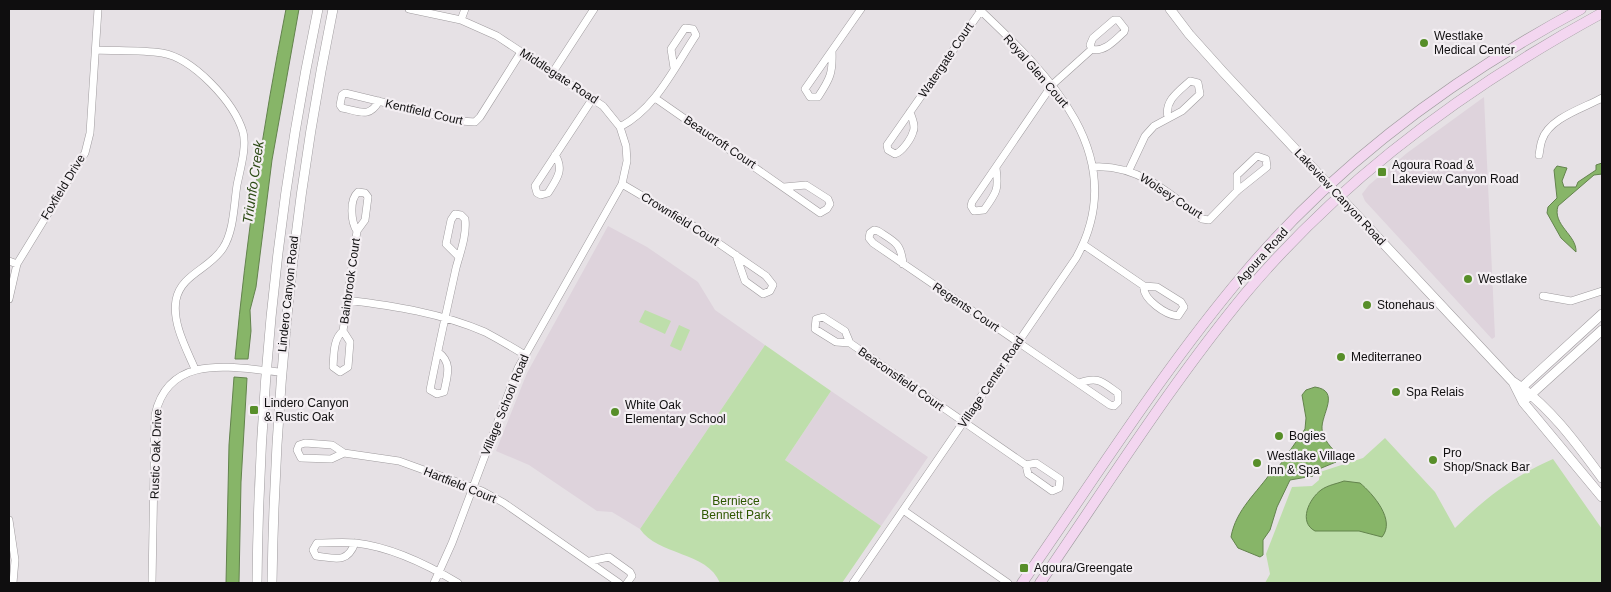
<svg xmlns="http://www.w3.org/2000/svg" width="1611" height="592" font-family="Arial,sans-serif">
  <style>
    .built { fill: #ded3dc }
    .green { fill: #bedeab }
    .water { fill: #87b568; stroke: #63834d }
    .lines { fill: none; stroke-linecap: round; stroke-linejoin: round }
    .minor-casing { stroke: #9f9b9e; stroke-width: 8 }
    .tertiary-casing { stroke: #9f9b9e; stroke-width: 10 }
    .secondary-casing { stroke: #9f9b9e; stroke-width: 11 }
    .minor { stroke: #fff; stroke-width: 7 }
    .tertiary { stroke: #fff; stroke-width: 9 }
    .secondary { stroke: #f3d6f0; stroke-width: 10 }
    .poi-dot { fill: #578e29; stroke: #f3eef2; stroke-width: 2 }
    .labels { text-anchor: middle; stroke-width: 4.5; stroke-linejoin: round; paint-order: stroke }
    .poi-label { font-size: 12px; fill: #0f0e0f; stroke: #f3eef2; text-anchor: start }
    .street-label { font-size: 12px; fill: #0f0e0f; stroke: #f3eef2 }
    .park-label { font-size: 12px; fill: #2e5700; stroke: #f3eef2 }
    .water-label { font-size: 14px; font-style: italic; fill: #2c4a14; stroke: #f3eef2 }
  </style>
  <rect width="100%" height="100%" fill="#e6e1e5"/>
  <path class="built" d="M1484,97L1495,337L1492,339L1365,201L1362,194L1369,185L1407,153Z
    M608,226L647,247L698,282L715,310L765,345L640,529L612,512L597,511L529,465L496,451L527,373Z
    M831,391L928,457L881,526L785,460Z"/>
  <path class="green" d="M645,310L671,321L665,334L639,322Z
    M679,325L690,330L681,351L670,346Z
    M765,345L831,391L785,460L881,526L842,583H720C707,551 658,556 640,529Z
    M1385,438L1435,492L1455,528C1485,498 1514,476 1553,459L1602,529V583H1265L1270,574L1266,554L1292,487L1312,486L1319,480L1320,472L1363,458Z"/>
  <path class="water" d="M286,9H299L272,160L256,287L250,310L251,331L248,359H235C246,241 263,125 286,9Z
    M1602,163V174L1594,175L1558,206C1552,225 1577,235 1576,252L1561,238L1547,213L1548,207L1557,198L1554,170L1557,166L1567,168L1562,181L1564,187H1576L1578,182L1596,170V165Z
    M234,377L247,378L241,482L239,583H226L229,445Z
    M1315,387C1341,391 1321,414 1322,429C1323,440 1331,447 1338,455L1336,462L1319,469L1313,476L1290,480L1277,507L1270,530L1263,540V555L1260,557L1238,548L1231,537C1236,509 1257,493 1272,471L1275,472L1305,429L1306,418L1302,395L1306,390Z
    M1344,481L1360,483C1373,494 1396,520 1382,537L1359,531H1315C1298,522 1309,499 1321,490C1328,485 1336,484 1344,481Z"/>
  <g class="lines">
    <defs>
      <path id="minor" d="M409,9L461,20L497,36L603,106L620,127L626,146L627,161L622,184L518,368L452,543L434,583
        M461,20L465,9
        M97,50C118,51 141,50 162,53C193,58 234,102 243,132C247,147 240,170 237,185C234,204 234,231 223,248C210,269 181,274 176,300C172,323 186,348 195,369
        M832,51C833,73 830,79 818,97H810L805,89L861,9
        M553,72L594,9
        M655,98L820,213L827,209L830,204L828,199L806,185L784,187
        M379,101C369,119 359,111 342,108L340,105L342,95L345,93L460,121L475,122L480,117L521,52
        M910,112C912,118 916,126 913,132C911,139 902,152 895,154L888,150L887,145L982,9
        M620,127C656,108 674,68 696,35L693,29L685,28L671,49L674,68
        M555,155C565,170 556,180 548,193L541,195L537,193L535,186L593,98
        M1539,155C1540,150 1540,145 1542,140C1549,118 1584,108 1602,98
        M1093,167C1137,164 1170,193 1202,219L1209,220L1237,191L1267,167L1266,159L1257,156L1237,175V191
        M996,168C999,189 997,192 984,210L974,211L971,206L972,202L1052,85L1092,49C1104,53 1115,40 1124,32L1125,29L1118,20H1114L1093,38L1090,45L1092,49
        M1129,170L1145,136L1154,126L1182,111L1200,94L1198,83L1190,81C1179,91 1164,101 1168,117
        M622,184L695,227L766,276L773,285L770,291L763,294L745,281L736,255
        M1084,245L1144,286L1157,287L1181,302L1184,307L1178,316C1166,315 1142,299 1144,286
        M9,261L17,264
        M903,264C901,243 895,242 878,231L874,230L870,233L869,238L873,243L1110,405L1114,406L1118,402V393C1102,382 1099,376 1079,383
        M1543,296L1571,301L1602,291
        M9,299L17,264L85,153L90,133L98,9
        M347,300C394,306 441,313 485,332C498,339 512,347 525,355
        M343,331L350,342L348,367L340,372L333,367C334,355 333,339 343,331L357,231L365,220L368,197L365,193L358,192C349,200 351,222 357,231
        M850,343L836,342L815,329L816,319L823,317L845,331L850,343L1026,465L1036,463L1060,479L1059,488L1052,491L1028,474L1026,465
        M438,352C453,363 447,376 444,392L437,394L430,390C438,349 447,309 456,268C460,253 467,235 465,219L461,215L455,214L451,220L446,244L459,257
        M344,453L331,459L301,458L297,450L299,445L305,443L332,445L344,453L399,461L482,491L504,503L619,583
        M903,510L1008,583
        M9,520L15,560L13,583
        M355,543C347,564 335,558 316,556L313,550L317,543C330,543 343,542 356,543C391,547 428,565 458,583
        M590,561L609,557L630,572L632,576L627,583
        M152,583L155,415C169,352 233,368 280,372
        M853,583L1076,258C1133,156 1049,75 979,9"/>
      <path id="tertiary" d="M1170,9L1189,34L1224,73L1512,381C1548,404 1577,444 1602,478
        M1513,382L1523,402L1602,497
        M1519,390L1602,314
        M1527,398L1602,330
        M257,583C259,389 278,199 318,9
        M272,583C275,388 294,200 333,9"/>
      <path id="secondary" d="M1022,583C1094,480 1162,371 1243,275C1336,164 1454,77 1581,9
        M1040,583C1107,486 1170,385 1245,294C1344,176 1468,86 1602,13"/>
    </defs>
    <use href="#minor" class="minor-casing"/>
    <use href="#tertiary" class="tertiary-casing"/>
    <use href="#secondary" class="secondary-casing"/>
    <use href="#minor" class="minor"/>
    <use href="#tertiary" class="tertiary"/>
    <use href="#secondary" class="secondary"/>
  </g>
  <g class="poi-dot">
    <circle cx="1424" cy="43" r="5"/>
    <rect x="1377" y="167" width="10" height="10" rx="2.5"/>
    <circle cx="1468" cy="279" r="5"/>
    <circle cx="1367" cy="305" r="5"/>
    <circle cx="1341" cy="357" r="5"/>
    <circle cx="1396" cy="392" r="5"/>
    <rect x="249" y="405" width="10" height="10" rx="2.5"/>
    <circle cx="615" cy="412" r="5"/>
    <circle cx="1279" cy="436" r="5"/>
    <circle cx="1433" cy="460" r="5"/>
    <circle cx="1257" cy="463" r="5"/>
    <rect x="1019" y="563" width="10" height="10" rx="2.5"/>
  </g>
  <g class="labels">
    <g class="poi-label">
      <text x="1434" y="40">Westlake<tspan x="1434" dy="14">Medical Center</tspan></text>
      <text x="1392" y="169">Agoura Road &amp;<tspan x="1392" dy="14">Lakeview Canyon Road</tspan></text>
      <text x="1478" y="283">Westlake</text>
      <text x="1377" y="309">Stonehaus</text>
      <text x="1351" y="361">Mediterraneo</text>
      <text x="1406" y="396">Spa Relais</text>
      <text x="264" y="407">Lindero Canyon<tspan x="264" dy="14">&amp; Rustic Oak</tspan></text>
      <text x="625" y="409">White Oak<tspan x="625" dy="14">Elementary School</tspan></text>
      <text x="1289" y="440">Bogies</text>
      <text x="1443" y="457">Pro<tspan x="1443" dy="14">Shop/Snack Bar</tspan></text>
      <text x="1267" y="460">Westlake Village<tspan x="1267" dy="14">Inn &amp; Spa</tspan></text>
      <text x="1034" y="572">Agoura/Greengate</text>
    </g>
    <g class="street-label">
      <text transform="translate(946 60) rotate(-56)" y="4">Watergate Court</text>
      <text transform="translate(1036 71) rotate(49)" y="4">Royal Glen Court</text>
      <text transform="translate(559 76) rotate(33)" y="4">Middlegate Road</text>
      <text transform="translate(424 112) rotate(13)" y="4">Kentfield Court</text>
      <text transform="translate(720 142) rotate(34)" y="4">Beaucroft Court</text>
      <text transform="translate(63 187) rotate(-59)" y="4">Foxfield Drive</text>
      <text transform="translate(1171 196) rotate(33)" y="4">Wolsey Court</text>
      <text transform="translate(1340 197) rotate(47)" y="4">Lakeview Canyon Road</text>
      <text transform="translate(680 219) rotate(32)" y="4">Crownfield Court</text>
      <text transform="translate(1262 256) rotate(-48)" y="4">Agoura Road</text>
      <text transform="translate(350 281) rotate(-82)" y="4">Bainbrook Court</text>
      <text transform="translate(288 294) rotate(-84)" y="4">Lindero Canyon Road</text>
      <text transform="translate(966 307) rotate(34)" y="4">Regents Court</text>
      <text transform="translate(901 379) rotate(35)" y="4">Beaconsfield Court</text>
      <text transform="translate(991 382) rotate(-56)" y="4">Village Center Road</text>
      <text transform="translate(505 405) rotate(-68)" y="4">Village School Road</text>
      <text transform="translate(156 454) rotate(-88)" y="4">Rustic Oak Drive</text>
      <text transform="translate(460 485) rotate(22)" y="4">Hartfield Court</text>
    </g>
    <g class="park-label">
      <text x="736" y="505">Berniece<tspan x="736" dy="14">Bennett Park</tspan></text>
    </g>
    <g class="water-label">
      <text transform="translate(253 182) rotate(-82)" y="5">Triunfo Creek</text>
    </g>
  </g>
  <rect width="1611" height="592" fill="none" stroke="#0f0e0f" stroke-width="20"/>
</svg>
